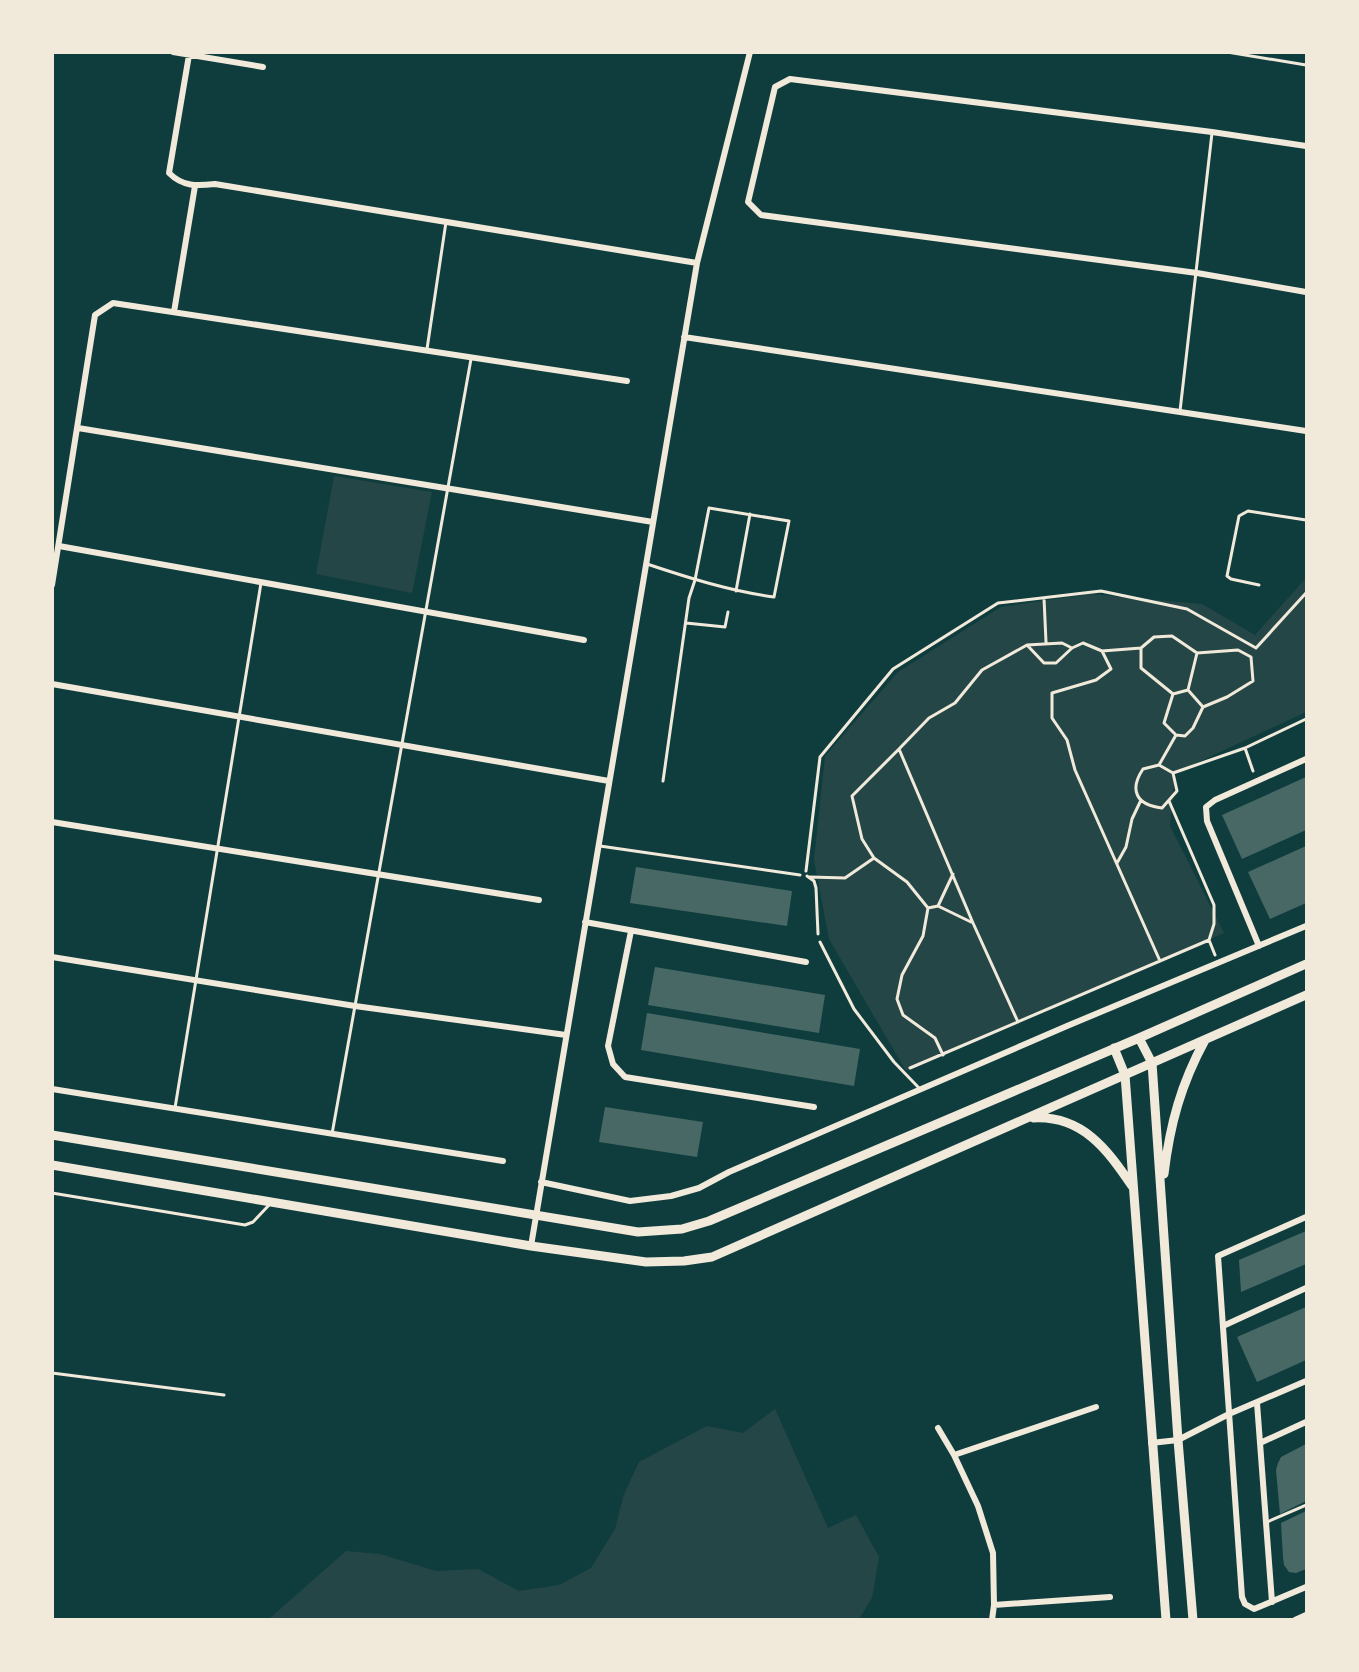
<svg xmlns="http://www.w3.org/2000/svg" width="1359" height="1672" font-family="'DejaVu Sans',sans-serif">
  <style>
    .green { fill: #244646 }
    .building { fill: #486865 }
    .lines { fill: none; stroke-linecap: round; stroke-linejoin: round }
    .path { stroke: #f1e9da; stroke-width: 3 }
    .service { stroke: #f1e9da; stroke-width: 3 }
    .minor { stroke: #f1e9da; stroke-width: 6 }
    .secondary { stroke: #f1e9da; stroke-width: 9 }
  </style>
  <rect width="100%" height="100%" fill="#0f3d3e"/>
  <path class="green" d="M334,476L432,492L412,593L316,574Z
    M1306,578V712L1175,773L1170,826L1224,933L906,1071L829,939L814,860L825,756L898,672L1001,607L1091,594L1202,604L1255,635Z
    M775,1409L828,1528L856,1515L879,1557L872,1598L859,1619H269L346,1551L380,1554L436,1571L478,1569L519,1591L559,1585L591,1568L615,1529L624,1494L639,1462L707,1426L743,1433Z"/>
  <path class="building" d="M1306,777V830L1242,859L1222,815Z
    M1306,846V903L1270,919L1248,872Z
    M636,867L792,891L787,926L630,903Z
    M655,967L825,995L819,1033L648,1005Z
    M647,1013L860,1049L854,1086L641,1050Z
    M605,1107L703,1122L697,1157L599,1142Z
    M1306,1231V1264L1241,1292L1239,1260Z
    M1306,1307V1360L1257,1382L1237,1337Z
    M1306,1444V1501L1280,1514L1276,1470L1278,1463L1281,1457Z
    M1306,1511V1569L1296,1573L1289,1572L1284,1565L1283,1557L1281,1523Z"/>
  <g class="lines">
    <path class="path" d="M1044,598L1046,642
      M1027,645L1062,643L1072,648
      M1102,651L1141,648
      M1188,690L1203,707L1193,728L1185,736L1176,735L1164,723L1173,694L1188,690L1197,653
      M1173,694L1141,668V648L1154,637L1172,636L1197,653L1238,650L1251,657L1253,681L1227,697L1203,707
      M1245,748L1253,771
      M899,749L929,718L955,703L982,670L1027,645L1044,663H1056L1072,648L1083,643L1102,651L1111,669L1096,680L1052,693V718L1067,740L1075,770L1160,961
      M1159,765L1173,773L1177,791L1162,808C1136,805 1129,790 1143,769Z
      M1159,765L1176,735
      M1173,773L1245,748L1306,719
      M1117,863L1126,847L1132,819L1141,800
      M806,871L820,757L893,669L998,603L1101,591L1187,609L1256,648L1306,593
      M807,876L814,881L816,888L818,934
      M810,877L845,878L874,858
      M938,906L971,922
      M928,908L938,906L953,874
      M1209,940L1215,955
      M943,1055L935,1038L903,1015L897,999L902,975L923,936L928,908L907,882L874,858L862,839L852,796L899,749L973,923L1018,1022
      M910,1068L1209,940L1214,924V905L1169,801"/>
    <path class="service" d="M1227,52L1306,65
      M427,349L446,222
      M1180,411L1212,133
      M647,564C689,578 730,591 774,597L789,521L709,508L695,580L689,598L663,781
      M1259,585L1231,579L1227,576L1239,516L1248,511L1306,520
      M736,591L750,514
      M686,623L725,627L728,612
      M600,846L800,875
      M820,942L854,1009L894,1062L919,1088
      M175,1108L261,583
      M332,1134L471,359
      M52,1193L245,1225L253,1222L270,1204
      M52,1373L224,1395
      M1267,1522L1306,1505"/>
    <path class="minor" d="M173,52L263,67
      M189,55L169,173C183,187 197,186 215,184L697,263
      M1306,146L1212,132L790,79L775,87L748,202L761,215L1197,273L1306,292
      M174,312L195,186
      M684,337L1306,431
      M78,428L653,522
      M59,546L584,640
      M52,585L95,315L113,303L627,381
      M52,684L609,781
      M52,822L539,900
      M585,922L806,962
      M631,931L608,1046L613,1064L625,1077L814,1107
      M1259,946L1207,821L1206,807L1215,800L1306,759
      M52,957L355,1006L566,1035
      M52,1089L503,1161
      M541,1182L630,1201L671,1196L699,1188L729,1172L1067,1026L1306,926
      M1306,1217L1218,1256L1242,1597L1245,1604L1254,1609L1306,1587
      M531,1246L697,263L750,52
      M1223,1326L1306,1288
      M1257,1403L1272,1602
      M938,1428L954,1455L978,1506L993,1553L994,1605L992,1620
      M1151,1443L1178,1440L1229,1414L1306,1381
      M1260,1443L1306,1422
      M954,1455L1096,1407
      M994,1605L1110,1597
      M1295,1620L1306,1615"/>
    <path class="secondary" d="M1139,1038L1152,1063L1178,1440L1193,1620
      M1114,1048L1125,1075L1166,1620
      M1033,1118C1082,1115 1107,1149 1132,1186
      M52,1135L638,1232L682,1229L709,1221L1139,1038L1306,964
      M52,1165L531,1246L646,1262L684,1261L712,1257L1306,995
      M1164,1174C1170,1124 1181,1084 1205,1040"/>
  </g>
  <rect width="1359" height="1672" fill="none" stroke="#f1e9da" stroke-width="108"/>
</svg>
